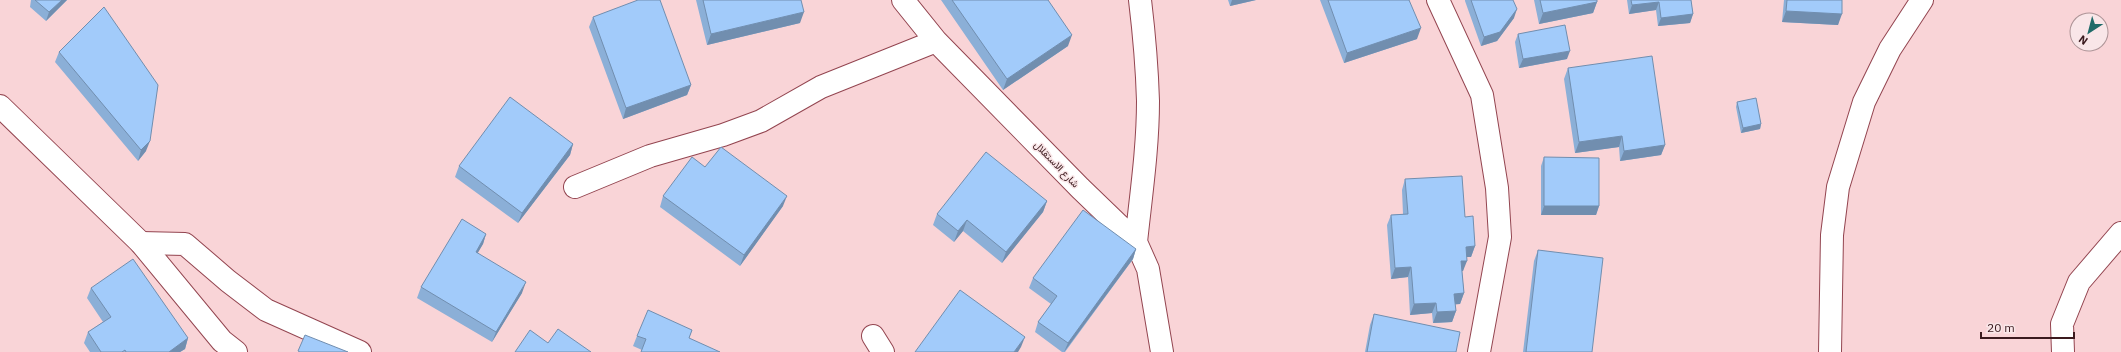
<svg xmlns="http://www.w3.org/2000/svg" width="2121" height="352" font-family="'IBM Plex Sans',Vazirmatn,sans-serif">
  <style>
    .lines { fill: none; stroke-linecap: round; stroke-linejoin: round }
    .street-casing { stroke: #934550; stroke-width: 24 }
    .secondary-casing { stroke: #934550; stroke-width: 24 }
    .street { stroke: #fff; stroke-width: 22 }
    .secondary { stroke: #fff; stroke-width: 22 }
    .wall { fill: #8bafd7 }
    .shaded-wall { fill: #718eaf }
    .building { fill: #a2cbfa; stroke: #718eaf }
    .labels { text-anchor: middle; stroke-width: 3; stroke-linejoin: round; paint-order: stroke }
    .street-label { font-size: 10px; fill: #3b1a1e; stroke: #f9e6e8 }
  </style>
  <rect width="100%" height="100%" fill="#f9d4d7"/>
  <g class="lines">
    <defs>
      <path id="street" d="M903,0L936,41L1080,188L1136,242L1148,269L1162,352
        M1438,0L1482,95L1497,188L1500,237L1479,352
        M575,187L650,156L723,135L761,121L821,87L936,41
        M1136,242C1141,195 1148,148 1148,101C1147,67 1144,33 1140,0
        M141,243L185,244L228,281L266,310L360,352
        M873,336L883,352
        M1830,352L1832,235L1838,187L1864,102L1890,49L1922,0
        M2063,352L2062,324L2079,282L2121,233"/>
      <path id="secondary" d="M0,106L141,243L222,341L236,352"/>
    </defs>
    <use href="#street" class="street-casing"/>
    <use href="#secondary" class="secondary-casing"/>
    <use href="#street" class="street"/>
    <use href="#secondary" class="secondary"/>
  </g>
  <path class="wall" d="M31,0H67L46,21L30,7Z
    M696,0H801L800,23L707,45Z
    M941,0H1048L1068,46L1003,90Z
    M1228,0H1256L1230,6Z
    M1320,0H1409L1417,39L1344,63Z
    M1465,0H1513L1514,18L1497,41L1481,46L1465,1Z
    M1534,0H1597V2L1593,13L1539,24Z
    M1627,0H1691L1693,14L1690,23L1658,26L1656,10L1629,14Z
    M1784,0H1842L1838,25L1782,22Z
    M593,17L691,85L687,95L623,119L589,27Z
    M1518,34L1567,59L1519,68L1515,42Z
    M59,52L146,151L138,161L55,62Z
    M1568,68L1665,145L1661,155L1620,161L1619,147L1575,153L1564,79Z
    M1737,102L1761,124L1760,129L1741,133L1736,107Z
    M573,144L570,155L518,223L455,177L459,166Z
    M1544,157L1599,206L1596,215H1541V166Z
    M705,167L783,206L740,266L660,207L663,196Z
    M1405,179L1465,217L1475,246L1471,257H1466L1463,271H1462L1464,293L1460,304H1455L1456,311L1452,322L1433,323L1432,313L1410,315L1408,277L1391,279L1387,225L1391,215L1403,214L1402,190Z
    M1047,201L1043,212L1002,263L963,231L954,242L933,225L937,214Z
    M486,234L483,244L477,253L522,293L492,342L417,298L421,287Z
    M1136,249L1133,259L1065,352H1062L1035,332L1038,322L1051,304L1029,288L1033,278Z
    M1538,250L1592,352H1523L1534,261Z
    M91,288L188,338L185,349L180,352H90L84,343L88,332L103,322L87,298Z
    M1374,314L1456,352H1365L1370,325Z
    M692,330L689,338L642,350L633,346L637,336Z"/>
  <path class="shaded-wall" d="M62,0H67L46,21L49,12Z
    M1232,0H1256L1230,6Z
    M1597,2L1593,13L1539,24L1543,13Z
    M1659,2L1656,10L1629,14L1632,5Z
    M1517,9L1514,18L1497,41L1481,46L1484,37Z
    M1786,11L1842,14L1838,25L1782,22Z
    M804,12L800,23L707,45L711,34Z
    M1693,14L1690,23L1658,26L1661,18Z
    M1421,28L1417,39L1344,63L1347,53Z
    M1072,35L1068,46L1003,90L1007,79Z
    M1570,51L1567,59L1519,68L1523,59Z
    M691,85L687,95L623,119L626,108Z
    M1761,124L1760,129L1741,133L1743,128Z
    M1622,136L1619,147L1575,153L1579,142Z
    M150,141L146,151L138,161L141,150Z
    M573,144L570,155L518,223L522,213Z
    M1665,145L1661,155L1620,161L1624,151Z
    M787,196L783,206L740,266L744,255Z
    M1047,201L1043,212L1002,263L1006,252Z
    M1544,206H1599L1596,215H1541Z
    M967,220L963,231L954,242L958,231Z
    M486,234L483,244L472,263L476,252Z
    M1475,246L1471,257H1462L1466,247Z
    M1136,249L1133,259L1064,352L1068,343Z
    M1461,261H1467L1463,271L1457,272Z
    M1411,267L1408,277L1391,279L1395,268Z
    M526,282L522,293L492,342L496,332Z
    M1464,293L1460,304L1450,305L1454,294Z
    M1436,303L1432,313L1410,315L1414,304Z
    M1456,311L1452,322L1433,323L1437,312Z
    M1025,337L1021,347L1018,352H1014Z
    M188,338L185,349L180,352H169Z"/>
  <path class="building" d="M35,0H62L49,12Z
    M638,0H660L691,85L626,108L593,17Z
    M703,0H801L804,12L711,34Z
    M952,0H1048L1072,35L1007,79Z
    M1328,0H1409L1421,28L1347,53Z
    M1471,0H1513L1517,9L1500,32L1484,37Z
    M1540,0H1597V2L1543,13Z
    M1631,0H1691L1693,14L1661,18L1659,2L1632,5Z
    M1787,0H1842V14L1786,11Z
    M104,7L158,85L150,141L141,150L59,52Z
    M1565,25L1570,51L1523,59L1518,34Z
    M1652,56L1665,145L1624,151L1622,136L1579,142L1568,68Z
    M510,97L573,144L522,213L459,166Z
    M1756,98L1761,124L1743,128L1737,102Z
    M721,147L787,196L744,255L663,196L692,157L705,167Z
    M986,152L1047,201L1006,252L967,220L958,231L937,214Z
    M1544,157L1599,158V206H1544Z
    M1462,176L1465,217L1473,216L1475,246L1466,247L1467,261H1461L1464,293L1454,294L1456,311L1437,312L1436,303L1414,304L1411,267L1395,268L1391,215L1408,214L1405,179Z
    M1083,210L1136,249L1068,343L1038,322L1057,296L1033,278Z
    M462,219L486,234L476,252L526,282L496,332L421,287Z
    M1538,250L1603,258L1592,352H1526Z
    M133,259L188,338L169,352H126L125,350L122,352H101L88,332L111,317L91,288Z
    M960,290L1025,337L1014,352H915Z
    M648,310L692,330L689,338L720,352H641L646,339L637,336Z
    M1374,314L1460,332L1456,352H1367Z
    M558,329L591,352H515L530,330L548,343Z
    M305,335L348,352H300L298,351Z"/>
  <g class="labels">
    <g class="street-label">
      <text transform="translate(1057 164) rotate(46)" y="4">شارع الاستقلال</text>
    </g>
  </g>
  <g transform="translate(2089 32) rotate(216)"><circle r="19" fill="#f9e6e8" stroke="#ad9497"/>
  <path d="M0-3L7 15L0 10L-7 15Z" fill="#1f6b69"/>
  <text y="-6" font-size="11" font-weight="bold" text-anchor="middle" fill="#3b1a1e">N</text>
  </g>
  <path d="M1981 332v6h93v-6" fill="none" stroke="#3b1a1e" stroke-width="2"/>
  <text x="1987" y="332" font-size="12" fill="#3b1a1e" stroke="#f9e6e8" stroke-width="3" paint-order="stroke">20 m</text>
</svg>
